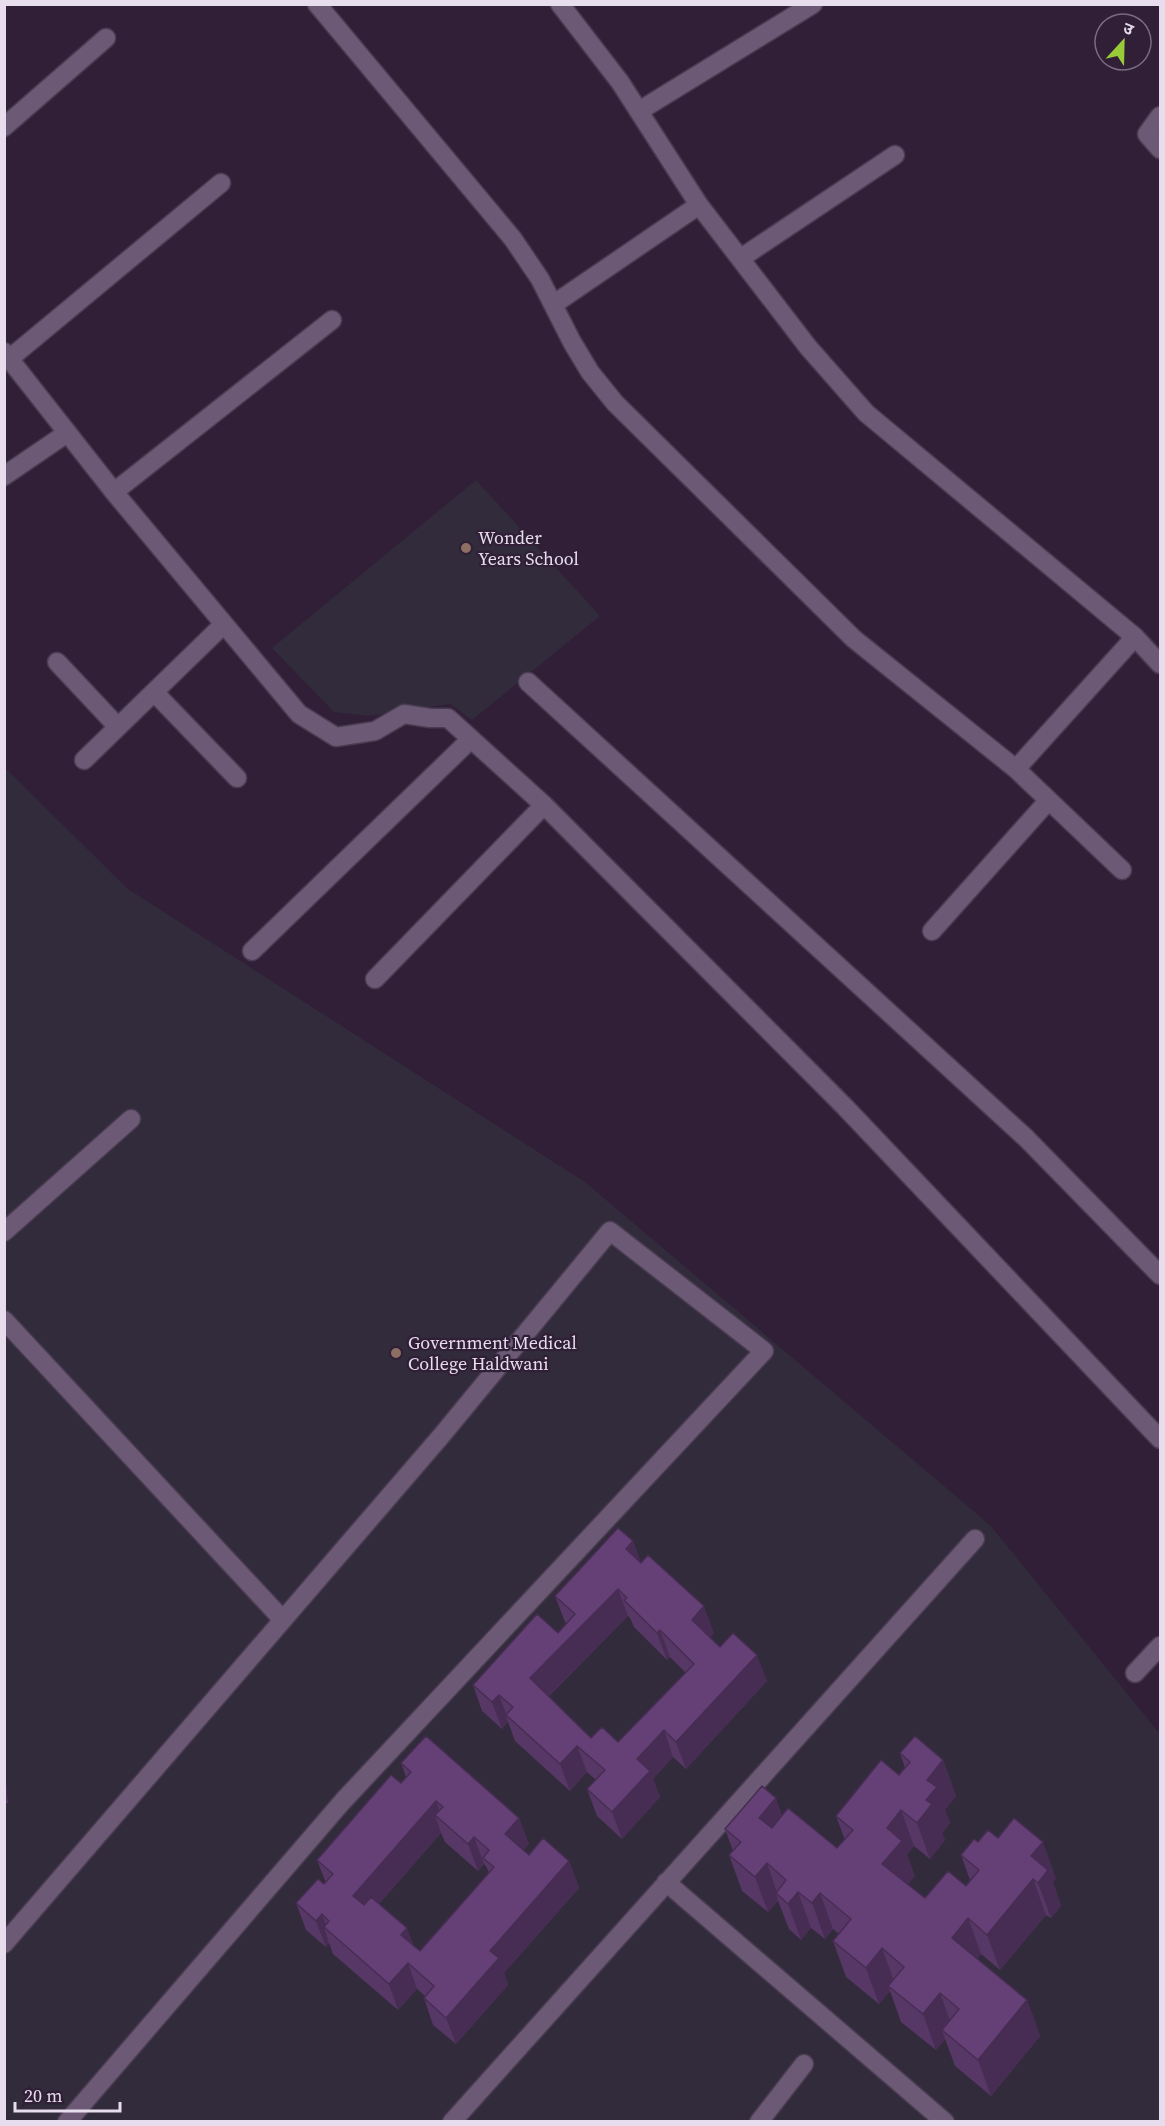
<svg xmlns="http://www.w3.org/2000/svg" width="1165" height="2126" font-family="'Source Serif 4','Noto Sans Devanagari',serif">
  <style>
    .education { fill: #312b3b }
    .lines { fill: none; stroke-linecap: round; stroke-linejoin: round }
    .lane-casing { stroke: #493b50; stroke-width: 21 }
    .street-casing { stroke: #493b50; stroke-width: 21 }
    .lane { stroke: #6b5975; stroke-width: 18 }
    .street { stroke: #6b5975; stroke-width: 18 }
    .wall { fill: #573765; fill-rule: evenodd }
    .shaded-wall { fill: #472d53 }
    .building { fill: #654076; stroke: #472d53; stroke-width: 1.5; fill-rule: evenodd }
    .education-dot { fill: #8d6e63; stroke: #301f37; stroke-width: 2 }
    .labels { text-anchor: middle; stroke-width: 4.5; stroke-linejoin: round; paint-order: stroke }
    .poi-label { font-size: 18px; fill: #e7dded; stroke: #301f37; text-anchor: start }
  </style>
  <rect width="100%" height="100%" fill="#301f37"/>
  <path class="education" d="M476,480L600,616L472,720L450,704L369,716L334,712L272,648Z
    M4,767L128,889L585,1182L990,1525L1160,1734V2121H5Z"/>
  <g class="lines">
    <defs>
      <path id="lane" d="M639,111L813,4
        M4,1232L131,1119
        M4,1320L283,1620
        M666,1882L945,2122
        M4,1944L442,1435L610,1231L764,1351L343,1801L67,2122
        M452,2122L975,1539
        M759,2122L804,2064"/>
      <path id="street" d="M317,4L513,239L540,279L572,342L590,372L615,403L854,639L1016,769L1122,870
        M560,4L620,82L699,205L808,347L866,413L1135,637L1160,664
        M1160,116L1147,134L1160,149
        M4,127L106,38
        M741,258L895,155
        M554,304L699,205
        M4,352L114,492L299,714L336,737L375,731L404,714L430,718H448L544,805L845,1107L1160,1439
        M9,359L221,183
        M4,476L67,433
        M114,492L332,320
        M57,662L118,727
        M528,682L1026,1138L1160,1275
        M154,692L237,778
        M84,760L224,624
        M1016,769L1135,637
        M932,931L1048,801
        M252,951L470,740
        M375,979L544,805
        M1135,1673L1160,1646"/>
    </defs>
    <use href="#lane" class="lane-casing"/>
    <use href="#street" class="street-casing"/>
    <use href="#lane" class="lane"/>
    <use href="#street" class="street"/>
  </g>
  <path class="wall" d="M633,1541L641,1563L714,1633L710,1637L720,1647L767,1681L686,1769L673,1757L653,1779L660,1797L622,1839L597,1816L587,1789L596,1780L587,1772L570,1791L515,1741L508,1722L502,1729L482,1711L473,1685L558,1633L567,1624L565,1622L555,1596ZM628,1616L630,1618L634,1627L667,1660L670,1657L686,1673L618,1742L591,1738L549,1696Z
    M900,1753L943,1760L956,1796L945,1810L950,1823L942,1833L945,1840L930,1859L914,1846L907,1855L915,1876L908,1884L925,1898L966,1886L970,1880L961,1855L978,1842L998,1838L1056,1878L1053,1882L1061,1906L1051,1918L1046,1915L1000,1970L981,1954L977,1959L1027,2000L1040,2036L991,2096L955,2066L945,2039L936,2050L901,2022L890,1991L879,2004L846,1977L833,1941L839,1934L833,1929L825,1939L811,1928L801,1940L789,1929L778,1901L768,1912L742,1891L729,1855L733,1851L725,1829L782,1815L837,1848L845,1840L836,1816L899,1775L905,1768Z
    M4,1763L8,1803H4Z
    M401,1763L519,1818L529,1844L523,1850L529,1855L569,1861L579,1888L504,1973L508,1985L456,2044L433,2025L424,1998L425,1996L417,1989L398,2010L333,1954L329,1943L326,1947L306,1930L296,1903L326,1883L317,1860L401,1783L406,1777ZM441,1833L445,1842L478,1871L484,1864L486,1866L489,1873L420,1951L413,1945L379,1904Z"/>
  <path class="shaded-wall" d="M633,1541L643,1568L626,1549Z
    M618,1589L628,1616L540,1704L530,1678Z
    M704,1606L714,1633L701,1647L692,1620Z
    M660,1630L670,1657L667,1660L657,1633Z
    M757,1655L767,1681L686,1769L676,1742Z
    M499,1695L507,1716L506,1715L508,1722L502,1729L492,1702Z
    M664,1730L673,1757L653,1779L660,1797L622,1839L612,1812L637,1759Z
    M577,1746L587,1772L570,1791L560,1764Z
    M943,1760L956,1796L945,1810L950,1823L942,1833L945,1840L930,1859L917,1823L926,1800L927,1780Z
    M4,1763L8,1803L4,1793Z
    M776,1798L789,1834L772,1854L759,1818Z
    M436,1801L444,1823L435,1815L441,1833L362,1923L353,1896Z
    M901,1810L914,1846L907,1855L915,1876L896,1899L882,1864L887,1828Z
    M519,1818L529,1844L514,1861L505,1834Z
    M474,1837L484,1864L478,1871L468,1844Z
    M1043,1842L1056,1878L1053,1882L1061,1906L1051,1918L1038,1883L1031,1856Z
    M569,1861L579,1888L504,1973L508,1985L456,2044L446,2018L490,1951Z
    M767,1863L778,1895L776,1893L778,1901L768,1912L755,1877Z
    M1033,1879L1046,1915L1000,1970L987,1935Z
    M798,1892L811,1928L801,1940L788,1904Z
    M820,1893L833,1929L825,1939L812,1903Z
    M322,1914L328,1931L324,1927L329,1943L326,1947L316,1921Z
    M968,1918L981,1954L965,1974L952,1938Z
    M407,1928L417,1954L401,1935Z
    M882,1948L895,1984L888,1986L890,1991L879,2004L866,1968Z
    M408,1963L417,1989L398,2010L389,1984Z
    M940,1993L953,2029L942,2030L945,2039L936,2050L923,2014Z
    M1027,2000L1040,2036L991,2096L978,2060Z"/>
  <path class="building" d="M618,1528L633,1541L626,1549L641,1563L648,1555L704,1606L692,1620L720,1647L733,1633L757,1655L676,1742L664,1730L637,1759L650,1771L612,1812L587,1789L605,1770L577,1746L560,1764L506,1715L513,1707L499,1695L492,1702L473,1685L537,1614L558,1633L575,1614L555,1596ZM618,1589L627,1598L624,1600L657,1633L660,1630L694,1664L618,1742L602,1727L591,1738L530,1678Z
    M426,1736L519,1818L505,1834L529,1855L543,1838L569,1861L490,1951L499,1958L446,2018L424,1998L434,1986L408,1963L389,1984L324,1927L329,1921L322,1914L316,1921L296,1903L318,1879L324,1884L333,1874L317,1860L391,1775L401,1783L411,1772L401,1763ZM436,1801L443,1807L435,1815L468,1844L474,1837L489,1850L483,1858L494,1867L420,1951L401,1935L407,1928L371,1897L364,1905L353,1896Z
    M915,1736L943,1760L927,1780L937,1787L926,1800L932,1804L917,1823L901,1810L887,1828L902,1841L882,1864L925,1898L948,1871L966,1886L979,1870L961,1855L974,1839L978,1842L988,1830L998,1838L1014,1818L1043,1842L1031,1856L1048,1870L1038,1883L1033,1879L987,1935L968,1918L952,1938L1027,2000L978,2060L942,2030L959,2009L940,1993L923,2014L888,1986L904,1967L882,1948L866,1968L833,1941L851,1919L820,1893L812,1903L798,1892L788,1904L776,1893L786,1880L767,1863L755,1877L729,1855L741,1842L725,1829L762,1786L776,1798L759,1818L772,1828L788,1808L837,1848L853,1830L836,1816L881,1760L899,1775L910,1762L900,1753Z"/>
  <g class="education-dot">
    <circle cx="466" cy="548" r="6"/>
    <circle cx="396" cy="1353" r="6"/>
  </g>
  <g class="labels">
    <g class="poi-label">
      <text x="478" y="544">Wonder<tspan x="478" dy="21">Years School</tspan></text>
      <text x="408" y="1349">Government Medical<tspan x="408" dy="21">College Haldwani</tspan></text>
    </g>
  </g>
  <rect width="1165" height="2126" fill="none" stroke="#e7dded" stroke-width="12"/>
  <g transform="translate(1123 42) rotate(22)"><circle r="28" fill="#301f37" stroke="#796b80" stroke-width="1.5"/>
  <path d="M0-4.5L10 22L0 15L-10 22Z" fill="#98cb37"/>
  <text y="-9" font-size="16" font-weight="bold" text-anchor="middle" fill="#e7dded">उ</text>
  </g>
  <path d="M15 2102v9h105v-9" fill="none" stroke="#e7dded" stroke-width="3"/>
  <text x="24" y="2102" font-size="18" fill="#e7dded" stroke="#301f37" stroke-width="4.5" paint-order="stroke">20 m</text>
</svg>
